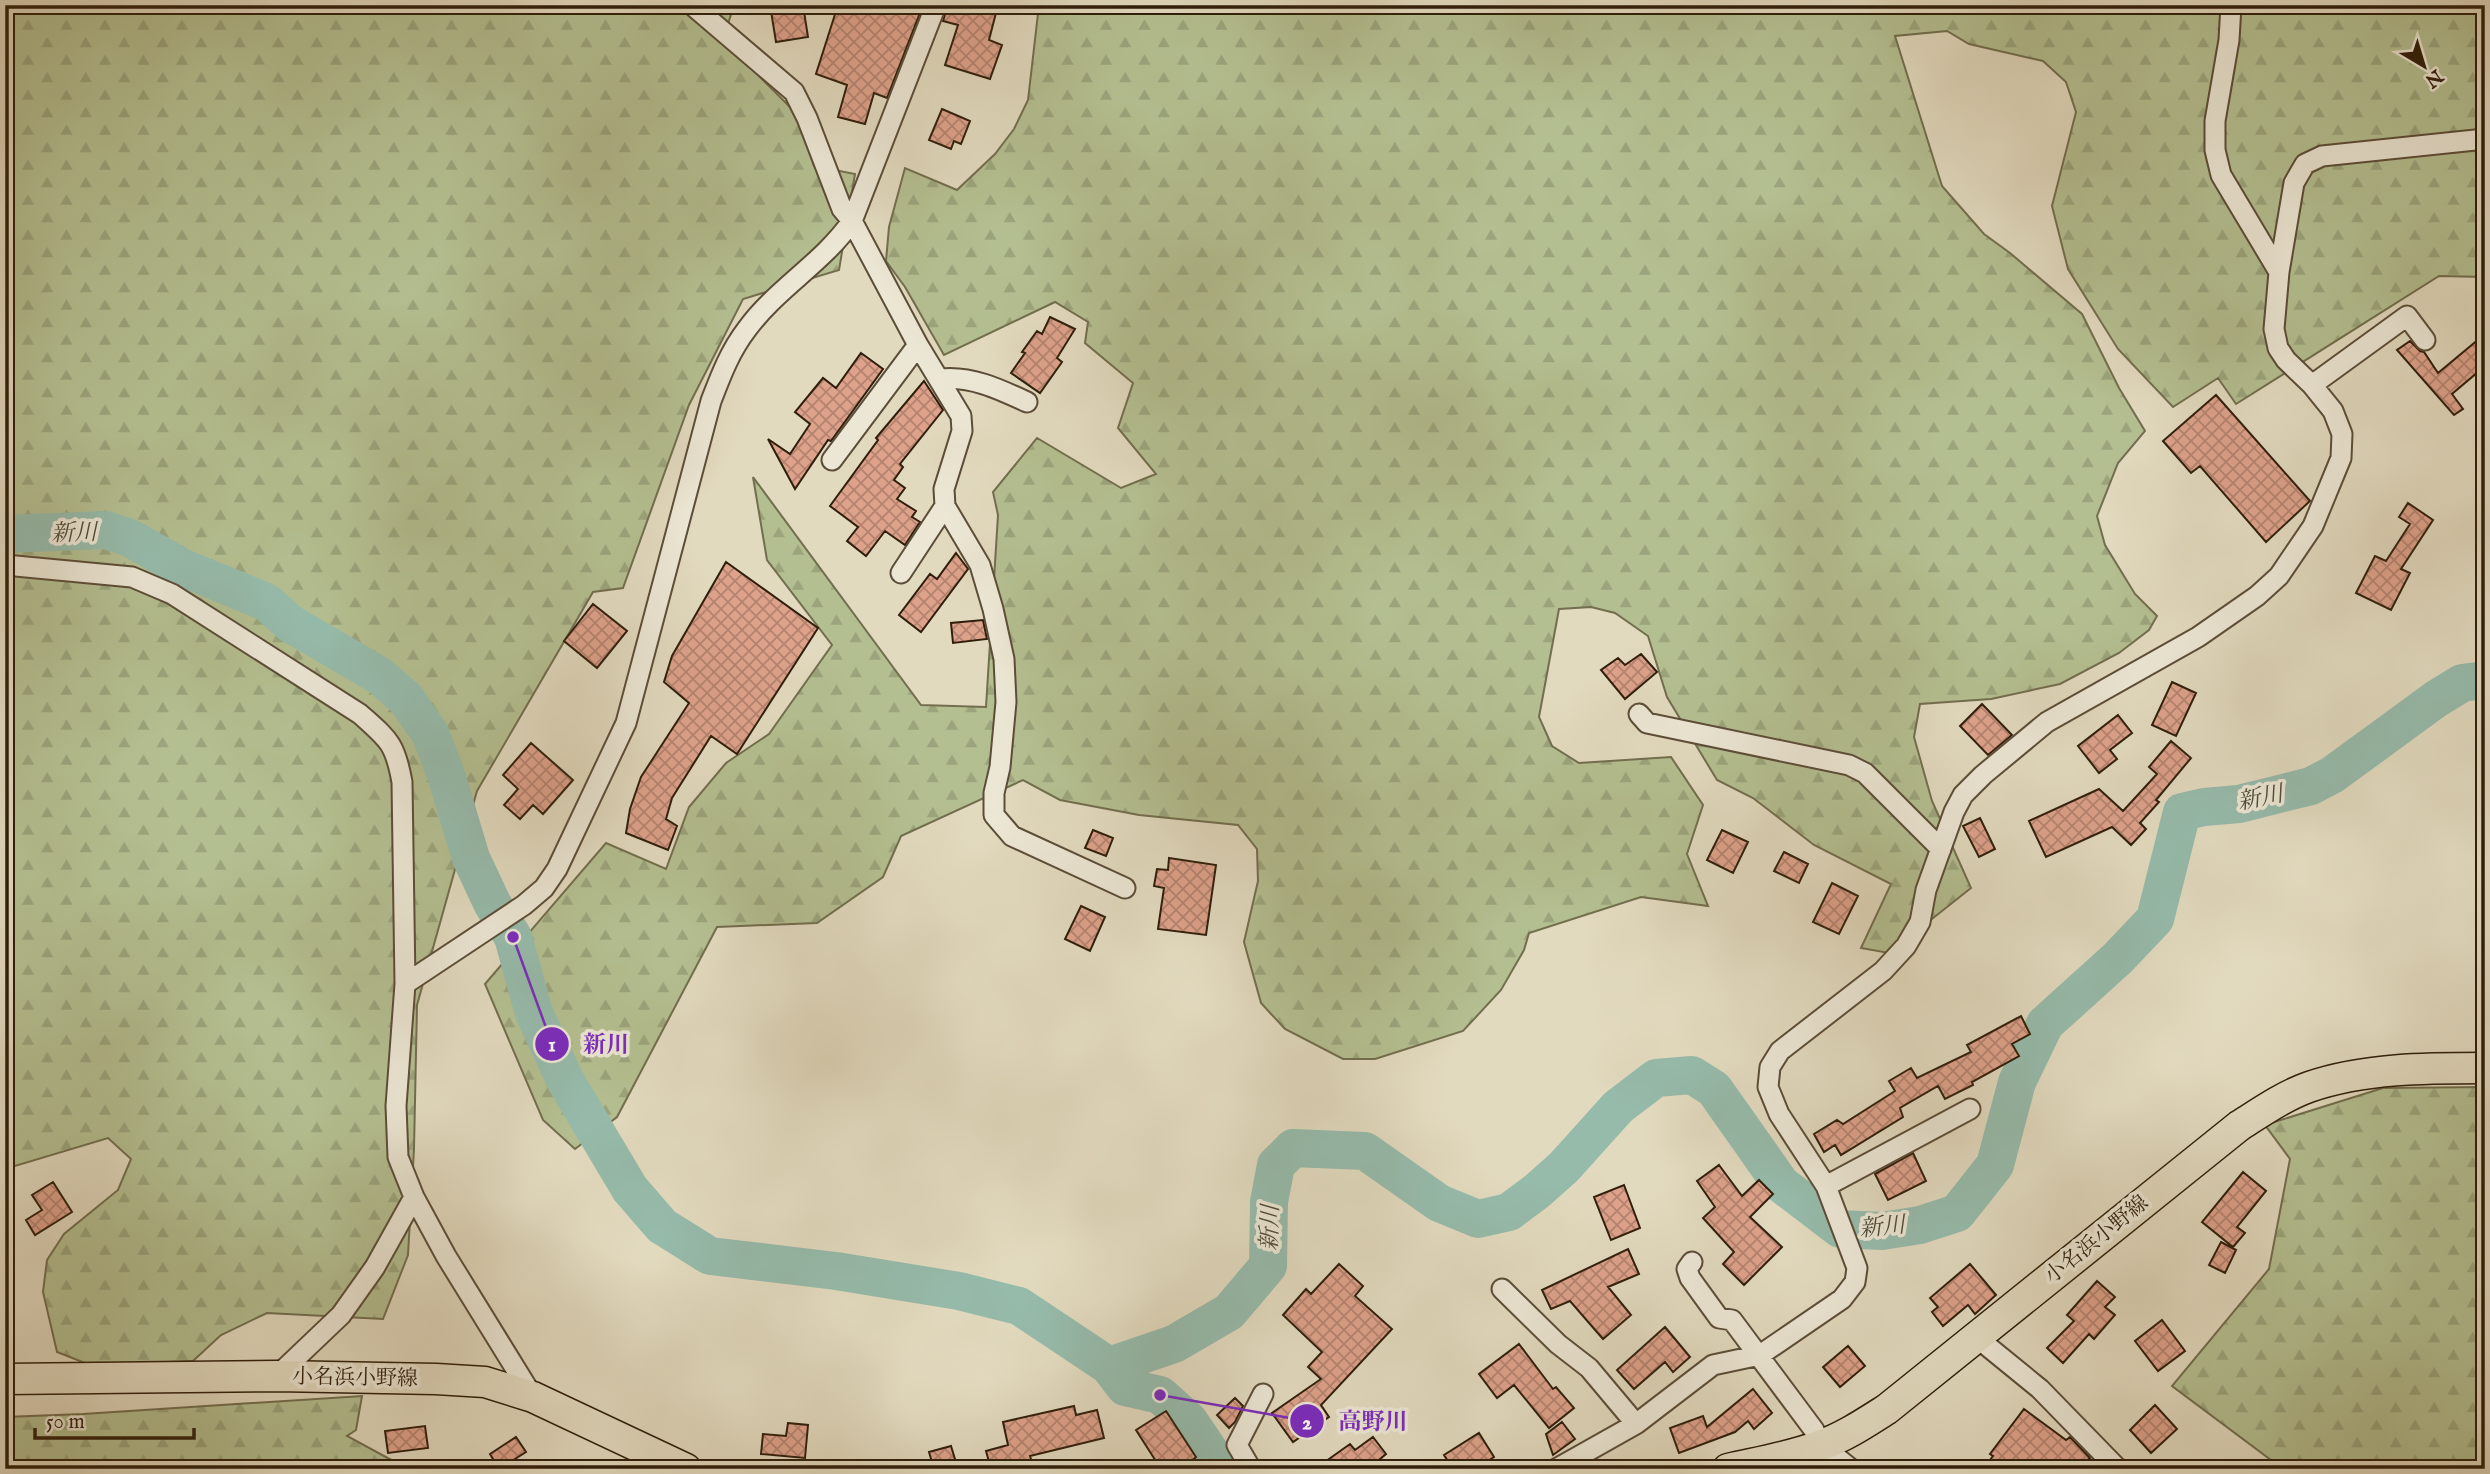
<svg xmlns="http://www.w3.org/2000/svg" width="2490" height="1474" font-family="'IM FELL English','Noto Serif JP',serif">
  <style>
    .forest { fill: url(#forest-firs); stroke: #726e4e; stroke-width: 2 }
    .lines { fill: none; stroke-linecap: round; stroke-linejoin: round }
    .river { stroke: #96bbab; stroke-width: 38 }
    .building { fill: url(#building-cross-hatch); stroke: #2f1e0b; stroke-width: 2 }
    .minor-casing { stroke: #5c4d38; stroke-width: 23 }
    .primary-casing { stroke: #2f1e0b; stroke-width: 33 }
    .minor { stroke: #ece7d5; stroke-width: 19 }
    .primary { stroke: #e2dabf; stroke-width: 30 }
    .labels { text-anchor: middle; stroke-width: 7; stroke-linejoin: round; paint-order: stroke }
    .street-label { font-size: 21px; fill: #2f1e0b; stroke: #ece7d5 }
    .water-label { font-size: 23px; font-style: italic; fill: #4e4d3b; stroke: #ece7d5 }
    .leader { fill: none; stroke: #7b2cbf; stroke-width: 2.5 }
    .callout-dot { fill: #7b2cbf; stroke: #ece7d5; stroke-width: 2.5 }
    .mark-label { font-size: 21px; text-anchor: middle; font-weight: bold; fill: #fff }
    .callout-label { font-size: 23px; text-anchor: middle; font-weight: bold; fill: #7b2cbf; stroke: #ece7d5; stroke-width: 7; stroke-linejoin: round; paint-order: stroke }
  </style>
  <defs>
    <pattern id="forest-firs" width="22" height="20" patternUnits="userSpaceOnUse" patternTransform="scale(1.75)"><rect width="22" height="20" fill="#b4bf91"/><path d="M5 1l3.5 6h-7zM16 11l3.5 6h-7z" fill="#9ba47c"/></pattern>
    <pattern id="building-cross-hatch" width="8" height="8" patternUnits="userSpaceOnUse" patternTransform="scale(1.75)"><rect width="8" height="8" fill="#dea28b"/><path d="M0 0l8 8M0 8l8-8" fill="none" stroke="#b48370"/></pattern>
  </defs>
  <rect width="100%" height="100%" fill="#e2dabf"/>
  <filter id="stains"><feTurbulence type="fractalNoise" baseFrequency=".00286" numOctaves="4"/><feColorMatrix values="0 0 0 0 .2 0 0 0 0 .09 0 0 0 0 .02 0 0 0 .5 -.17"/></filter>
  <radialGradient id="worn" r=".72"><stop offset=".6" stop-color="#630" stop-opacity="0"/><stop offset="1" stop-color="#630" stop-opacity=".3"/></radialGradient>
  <path class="forest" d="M5,5H734L723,40L798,115L814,166L855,174L839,270L743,299L689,405L623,588L593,592L477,791L417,1005L414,1149L408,1255L383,1319L267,1313L221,1335L193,1361L90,1365L57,1352L43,1292L47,1260L64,1234L118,1190L131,1159L108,1138L5,1169Z
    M1039,5H2485V277L2439,276L2236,404L2218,378L2173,407L2118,349L2068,269L2052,206L2076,112L2066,82L2043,61L1969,44L1947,31L1895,36L1942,186L1984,234L2010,253L2082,314L2119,388L2145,431L2118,463L2097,516L2105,545L2135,594L2157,616L2149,630L2119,653L2060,684L1991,699L1920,704L1914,737L1932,801L1971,888L1889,953L1861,948L1891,884L1814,845L1753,798L1717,780L1667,697L1648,636L1615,613L1591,607L1559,609L1539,717L1552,746L1579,763L1671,757L1703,805L1687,854L1708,906L1641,897L1529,933L1524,950L1501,990L1463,1031L1375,1059H1343L1285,1029L1261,1003L1244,942L1258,881L1257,849L1238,825L1139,815L1060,800L1023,780L901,836L883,877L817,923L717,927L617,1117L575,1149L543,1120L485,984L606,843L666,869L689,807L726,763L769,734L832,645L767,560L753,477L921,705L986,707L998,515L993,492L1037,438L1121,488L1156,474L1118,428L1133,383L1085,343L1088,322L1055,302L944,355L905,287L886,261L889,227L905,168L957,190L995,154L1014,129L1028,100Z
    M2485,1087V1469H2283L2172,1386L2269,1269L2290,1159L2265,1125L2383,1088Z
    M362,1396L356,1430L347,1436L408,1469H15L10,1460L5,1463V1417L83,1414Z
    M579,1460L611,1468L612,1469H573Z"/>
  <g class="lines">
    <path class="river" d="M5,534L106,530L130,538L181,567L266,602L291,624L380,676L406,699L431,735L447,778L471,858L492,903L513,937L534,1013L565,1080L630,1189L662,1226L710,1256L836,1271L959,1291L1019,1306L1109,1366L1125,1387L1160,1395L1189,1421L1212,1455L1216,1469
      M1109,1366L1174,1344L1229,1312L1268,1266L1269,1202L1276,1165L1293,1148L1365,1151L1439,1203L1478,1219L1509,1212L1537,1191L1564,1167L1618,1107L1656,1078L1692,1075L1714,1089L1781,1184L1840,1229L1882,1231L1920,1225L1957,1213L1995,1165L2017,1082L2045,1024L2118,958L2155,919L2182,812L2204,807L2239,804L2311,786L2332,775L2436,699L2462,683L2485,680"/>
  </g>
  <path class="building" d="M770,5H803L808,37L776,42Z
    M838,5H923L887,98L874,93L865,124L838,117L847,85L816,74Z
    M948,5H998L989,40L1002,45L990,79L945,65L958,25L943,21Z
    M942,109L970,121L961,144L954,141L951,149L929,140Z
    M1050,317L1075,329L1057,358L1062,362L1040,393L1011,373L1025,353L1022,352L1037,331L1042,334Z
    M2485,334V366L2452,394L2463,409L2454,415L2397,350L2410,341L2420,351L2424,352L2438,373Z
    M861,353L883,369L831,441L828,440L795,489L768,439L790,454L810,424L795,412L823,378L836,388Z
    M924,381L943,410L900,464L903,467L894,480L905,488L897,499L916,511L912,517L920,522L905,545L885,531L866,556L847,541L858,527L830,506L878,440L876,438Z
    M2216,395L2310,501L2266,542L2200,466L2191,473L2163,441Z
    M2408,503L2433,520L2401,569L2410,573L2391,610L2356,593L2375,556L2386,561L2410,524L2399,517Z
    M956,553L968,569L921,632L899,615L930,574L937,579Z
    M726,562L818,628L737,754L711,736L672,798L666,819L677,826L668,850L626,833L630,809L641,777L689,703L664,682L672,656Z
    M593,604L627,631L597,668L564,641Z
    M983,620L987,639L953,643L951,623Z
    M1641,654L1657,672L1625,699L1601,670L1618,658L1625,665Z
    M2172,682L2196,693L2176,736L2152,725Z
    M1982,704L2012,735L1988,755L1960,726Z
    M2118,715L2132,733L2110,750L2117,759L2099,773L2078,746Z
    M2171,741L2191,758L2156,800L2159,802L2140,823L2146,829L2131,845L2112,827L2046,857L2029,821L2099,789L2123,811L2157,774L2149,767Z
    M531,743L573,780L543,814L533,805L520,819L504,805L518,789L503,775Z
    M1980,818L1995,849L1979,857L1963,826Z
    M1093,830L1113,838L1106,856L1085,848Z
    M1722,830L1748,842L1733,873L1707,860Z
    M1784,852L1808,864L1799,883L1774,871Z
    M1169,858L1216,865L1206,935L1158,929L1164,888L1154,886L1157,869L1168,870Z
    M1832,883L1858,896L1839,934L1813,922Z
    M1081,906L1105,917L1090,951L1065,939Z
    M2021,1016L2030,1034L2012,1044L2019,1056L1972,1082L1973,1085L1945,1099L1938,1086L1900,1108L1903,1117L1841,1155L1835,1145L1824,1152L1814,1134L1837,1120L1843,1124L1895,1091L1889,1081L1911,1068L1917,1078L1971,1052L1967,1045Z
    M1913,1153L1926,1181L1888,1200L1875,1174Z
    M1719,1165L1742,1196L1759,1180L1773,1194L1750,1217L1782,1247L1744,1285L1723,1264L1734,1252L1703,1218L1715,1207L1697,1181Z
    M2243,1172L2266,1191L2237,1227L2245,1233L2233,1247L2202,1222Z
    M53,1182L72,1212L35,1235L26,1220L42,1210L32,1195Z
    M1624,1185L1640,1228L1611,1240L1594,1197Z
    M2221,1242L2236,1250L2225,1273L2209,1265Z
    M1628,1249L1639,1274L1608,1287L1631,1315L1603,1339L1570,1301L1551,1309L1542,1290Z
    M1339,1264L1363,1286L1355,1296L1392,1329L1321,1405L1329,1417L1293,1442L1272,1413L1321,1379L1308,1367L1322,1352L1283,1315L1306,1289L1311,1294Z
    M1970,1264L1996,1295L1975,1314L1968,1305L1943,1326L1932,1312L1938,1307L1930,1298Z
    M2097,1281L2115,1297L2105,1307L2115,1315L2094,1339L2089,1334L2063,1363L2047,1348L2074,1321L2067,1315Z
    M2162,1320L2185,1351L2158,1371L2135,1341Z
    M1665,1327L1690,1357L1673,1372L1665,1362L1634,1389L1617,1370Z
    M1519,1344L1553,1389L1556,1387L1574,1408L1549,1428L1514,1385L1497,1398L1479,1374Z
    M1848,1346L1865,1366L1840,1387L1823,1367Z
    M1753,1389L1772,1413L1754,1429L1748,1421L1735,1432L1679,1453L1670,1428L1703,1416L1707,1427Z
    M1235,1398L1243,1406L1235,1422L1229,1428L1217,1415Z
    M2155,1405L2177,1429L2151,1453L2130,1430Z
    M1074,1406L1076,1415L1097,1410L1104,1438L1030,1456L1034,1469H991L986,1451L1008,1445L1003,1422Z
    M2024,1409L2066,1440L2070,1437L2090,1458L2079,1469H1983L1993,1456L1990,1454Z
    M1166,1411L1196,1457L1183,1469H1161L1136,1430Z
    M1562,1422L1575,1439L1553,1455L1546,1434Z
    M788,1423L808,1425L805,1458L761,1454L763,1434L786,1436Z
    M425,1426L428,1448L388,1453L385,1431Z
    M1479,1433L1494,1457L1475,1469H1453L1444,1455Z
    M516,1437L526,1452L499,1469L490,1454Z
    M1373,1437L1386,1454L1368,1469H1315L1350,1444L1355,1450Z
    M951,1446L958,1469H934L929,1452Z"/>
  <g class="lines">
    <defs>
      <path id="minor" d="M692,5L794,92L807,118L842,209L852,221L918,345L961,416L962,431L944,489L945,506L980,565L993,609L1004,659L1006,702L1000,767L994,793V815L1012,836L1125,888
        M2231,5L2229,40L2215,121V150L2221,175L2279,272
        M941,379C972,376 999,389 1027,402
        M2312,385L2407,316L2425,340
        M832,460L918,345
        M5,565L132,577L172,594L360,714C389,740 395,743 402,782L405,984L396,1106L398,1157L414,1197L446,1256L533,1397
        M901,573L945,506
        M1639,714L1647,723L1849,765L1865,773L1941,849
        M405,984L524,905L544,888L557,869L626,723L711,401C721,375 730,351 747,329C777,288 823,263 852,221L936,5
        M1826,1186L1970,1109
        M1692,1262L1687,1269L1690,1278L1719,1318L1732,1320L1814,1430L1821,1445L1851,1469
        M1502,1289L1558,1344L1589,1368L1636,1424L1713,1365L1760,1355L1842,1299L1855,1282L1857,1268L1826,1186L1779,1114L1768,1087L1770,1067L1780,1051L1883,971L1906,946L1920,922L1926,890L1954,812L1963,795L1983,775L2047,722L2198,637L2257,596L2279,576L2313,526L2341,458L2342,434L2333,411L2312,385L2286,360L2278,348L2274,329L2279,272L2294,183L2305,164L2322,156L2485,139
        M1975,1336L2040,1389L2118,1469
        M277,1376L341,1315L375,1267L414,1197
        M1251,1469L1237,1445L1263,1394
        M1556,1469L1636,1424"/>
      <path id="primary" d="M5,1379L277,1376L436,1379L485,1382L533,1397L686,1469
        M1728,1469C1759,1462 1790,1457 1819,1446C1844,1437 1865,1423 1887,1409L2239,1126C2261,1112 2284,1096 2309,1087C2364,1068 2427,1068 2485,1068"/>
    </defs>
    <use href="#minor" class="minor-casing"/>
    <use href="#primary" class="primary-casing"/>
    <use href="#minor" class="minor"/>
    <use href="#primary" class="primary"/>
  </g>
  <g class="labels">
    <g class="street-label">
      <text transform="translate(2096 1239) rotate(-39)" y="7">小名浜小野線</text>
      <text transform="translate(355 1377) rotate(1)" y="7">小名浜小野線</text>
    </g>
    <g class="water-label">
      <text transform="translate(74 532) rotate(-2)" y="8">新川</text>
      <text transform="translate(2260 797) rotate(-11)" y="8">新川</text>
      <text transform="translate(1882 1226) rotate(-6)" y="8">新川</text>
      <text transform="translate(1269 1228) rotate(-88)" y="8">新川</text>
    </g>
  </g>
  <path class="leader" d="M513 937L552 1044M1160 1395L1307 1421"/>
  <g class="callout-dot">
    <circle cx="513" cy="937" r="7"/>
    <circle cx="1160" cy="1395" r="7"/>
    <circle cx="552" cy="1044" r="18"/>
    <circle cx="1307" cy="1421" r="18"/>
  </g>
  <g class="mark-label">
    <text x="552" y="1051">1</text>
    <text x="1307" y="1429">2</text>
  </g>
  <g class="callout-label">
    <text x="606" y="1052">新川</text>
    <text x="1373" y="1429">高野川</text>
  </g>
  <rect width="2490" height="1474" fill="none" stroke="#e2dabf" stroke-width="28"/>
  <rect x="7" y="7" width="2476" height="1460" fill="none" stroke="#2f1e0b" stroke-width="3.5"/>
  <rect x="14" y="14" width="2462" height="1446" fill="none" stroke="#2f1e0b" stroke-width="2"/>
  <g transform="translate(2424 66) rotate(142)" stroke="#ece7d5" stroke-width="5" paint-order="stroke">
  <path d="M0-5L12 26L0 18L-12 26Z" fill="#2f1e0b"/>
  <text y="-10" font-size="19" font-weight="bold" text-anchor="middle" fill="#2f1e0b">N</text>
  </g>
  <path d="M35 1428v10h159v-10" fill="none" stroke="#2f1e0b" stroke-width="3.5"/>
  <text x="46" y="1428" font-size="21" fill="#2f1e0b" stroke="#ece7d5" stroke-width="5" paint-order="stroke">50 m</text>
  <rect width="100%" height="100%" filter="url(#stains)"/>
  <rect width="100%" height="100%" fill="url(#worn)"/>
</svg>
